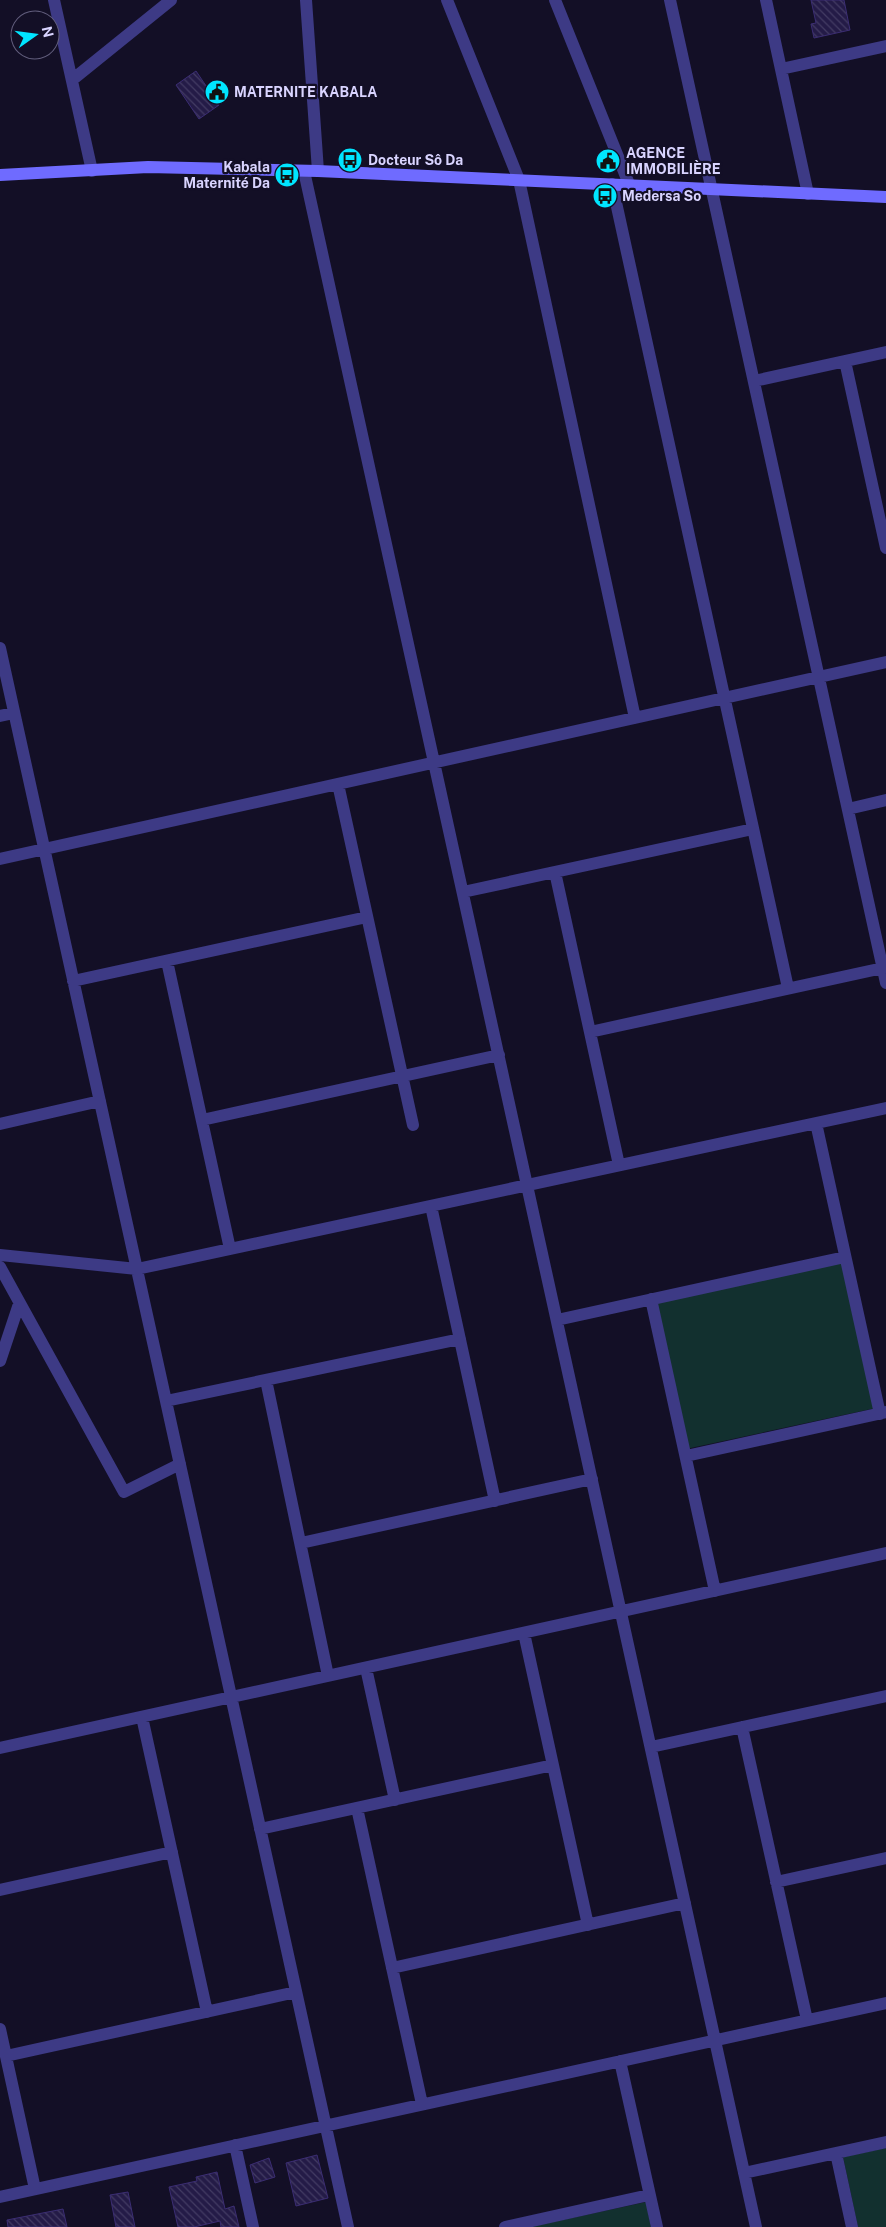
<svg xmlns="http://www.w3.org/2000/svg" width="886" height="2227" font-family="'Public Sans',sans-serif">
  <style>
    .green { fill: #12302f }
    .building { fill: url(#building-back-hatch); stroke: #3b2d73 }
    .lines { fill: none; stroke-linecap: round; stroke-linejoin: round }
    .street { stroke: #3d3a85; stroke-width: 12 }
    .secondary { stroke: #6f6bff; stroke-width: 12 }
    .labels { text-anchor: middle; stroke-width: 4.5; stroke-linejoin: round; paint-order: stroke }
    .poi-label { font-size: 14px; font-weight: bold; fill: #d9d4ff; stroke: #130f26; text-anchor: start }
  </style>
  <defs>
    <pattern id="building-back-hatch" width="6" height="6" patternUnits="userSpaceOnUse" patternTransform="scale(1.25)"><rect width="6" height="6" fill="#241b47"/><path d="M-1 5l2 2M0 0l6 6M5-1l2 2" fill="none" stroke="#433b63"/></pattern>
  </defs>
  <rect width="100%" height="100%" fill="#130f26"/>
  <path class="green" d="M844,1262L876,1408L686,1449L654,1304Z
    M886,2148V2227H858L843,2157Z
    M646,2202L651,2227H530Z"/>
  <path class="building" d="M811,0H844L850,30L814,38L811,24L816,23Z
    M196,71L219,105L199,119L176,85Z
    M317,2155L328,2198L296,2206L286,2163Z
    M269,2158L275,2177L255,2183L250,2165Z
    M217,2172L225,2209L234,2206L239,2227H221L220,2221L194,2227H178L169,2187L197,2181L196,2177Z
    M128,2192L135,2227H116L110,2195Z
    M63,2209L67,2227H8L7,2220Z"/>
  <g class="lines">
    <path class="street" d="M54,0L92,171
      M306,0L318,171
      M447,0L519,180L635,718
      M555,0L629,184
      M670,0L886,983
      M766,0L808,194
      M781,69L886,46
      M72,80L171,0
      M304,171L756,2227
      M612,184L788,988
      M845,361L886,548
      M754,381L886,352
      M0,648L348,2227
      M0,716L14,713
      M338,784L413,1125
      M848,809L886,800
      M0,859L886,662
      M555,872L619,1165
      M463,892L753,829
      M167,961L230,1249
      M73,981L367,917
      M590,1032L883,968
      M202,1120L499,1055
      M816,1123L880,1414
      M0,1124L100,1101
      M431,1206L495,1501
      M0,1255L137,1269L886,1108
      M0,1267L124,1492L180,1464
      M651,1299L715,1591
      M557,1320L845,1257
      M0,1361L19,1304
      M266,1380L328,1676
      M166,1401L460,1339
      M686,1456L886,1412
      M301,1543L592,1479
      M524,1633L588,1925
      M366,1668L395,1800
      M142,1717L207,2012
      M742,1727L807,2020
      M651,1747L886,1696
      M0,1748L886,1553
      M357,1808L422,2104
      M260,1829L553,1765
      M776,1882L886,1858
      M0,1890L172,1852
      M392,1968L685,1903
      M0,2029L35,2189
      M6,2056L296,1992
      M620,2061L657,2227
      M235,2145L253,2227
      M836,2153L852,2227
      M744,2173L886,2142
      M0,2197L886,2003
      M505,2227L649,2195"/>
    <path class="secondary" d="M0,175L148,167L318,171L886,197"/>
  </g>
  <defs>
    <symbol id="civic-disc" viewBox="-11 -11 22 22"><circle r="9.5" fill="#00e5ff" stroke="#130f26"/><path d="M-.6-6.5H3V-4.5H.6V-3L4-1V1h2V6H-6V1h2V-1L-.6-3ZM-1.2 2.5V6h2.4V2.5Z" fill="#111"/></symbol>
    <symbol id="bus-disc" viewBox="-11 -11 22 22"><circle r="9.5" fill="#00e5ff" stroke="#130f26"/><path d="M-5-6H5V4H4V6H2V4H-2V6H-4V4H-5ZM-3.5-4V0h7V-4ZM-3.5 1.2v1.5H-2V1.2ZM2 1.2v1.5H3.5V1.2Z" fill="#111"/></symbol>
  </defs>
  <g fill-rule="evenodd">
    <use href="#civic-disc" x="203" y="78" width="28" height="28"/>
    <use href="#bus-disc" x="336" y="146" width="28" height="28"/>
    <use href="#civic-disc" x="594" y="147" width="28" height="28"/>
    <use href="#bus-disc" x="273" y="161" width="28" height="28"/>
    <use href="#bus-disc" x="591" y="182" width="28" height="28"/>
  </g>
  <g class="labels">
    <g class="poi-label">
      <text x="234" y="97">MATERNITE KABALA</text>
      <text x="626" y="158">AGENCE<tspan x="626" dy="16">IMMOBILIÈRE</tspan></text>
      <text x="368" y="165">Docteur Sô Da</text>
      <text x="270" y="172" text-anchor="end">Kabala<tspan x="270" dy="16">Maternité Da</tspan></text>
      <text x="622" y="201">Medersa So</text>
    </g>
  </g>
  <g transform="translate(35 35) rotate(76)"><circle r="24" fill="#130f26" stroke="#625e7d"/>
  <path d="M0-4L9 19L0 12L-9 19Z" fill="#00e5ff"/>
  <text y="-8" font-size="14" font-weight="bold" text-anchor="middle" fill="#d9d4ff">N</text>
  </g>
</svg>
